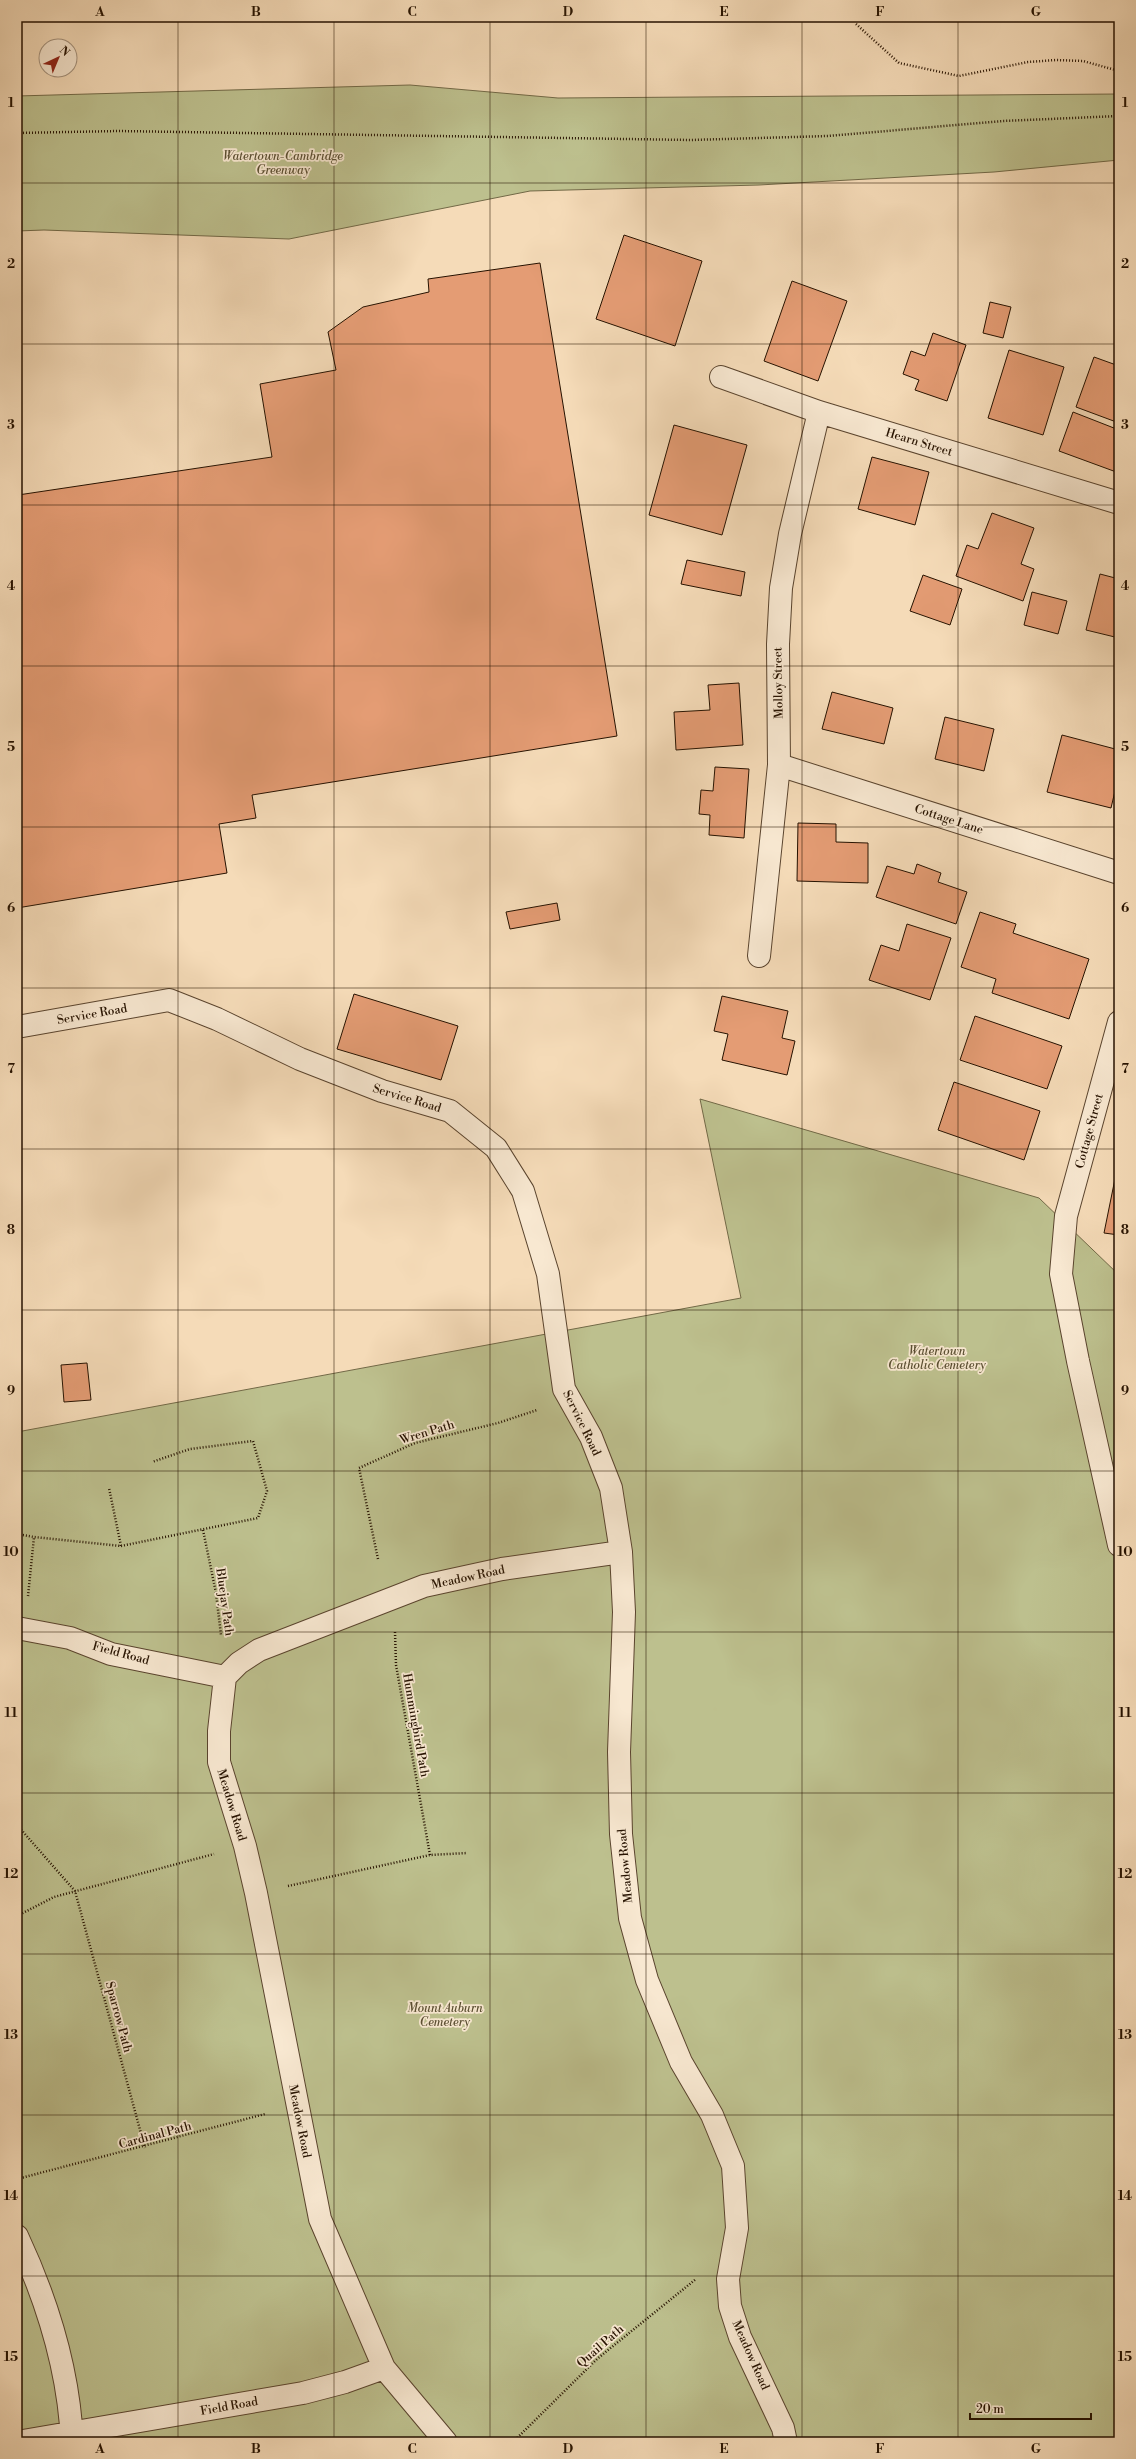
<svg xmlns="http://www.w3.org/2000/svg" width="1136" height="2459" font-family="'Libre Bodoni',serif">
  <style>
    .green { fill: #bdc08e; stroke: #726947 }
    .building { fill: #e49c74; stroke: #261200 }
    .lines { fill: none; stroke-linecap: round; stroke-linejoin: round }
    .minor-casing { stroke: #5a442e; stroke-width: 24 }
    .path { stroke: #261200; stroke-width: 2.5; stroke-dasharray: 1 2; stroke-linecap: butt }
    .minor { stroke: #f8e8d1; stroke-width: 22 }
    .grid { fill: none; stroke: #261200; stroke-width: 1; stroke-opacity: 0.55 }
    .labels { text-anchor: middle; stroke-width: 3.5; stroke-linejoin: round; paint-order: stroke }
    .park-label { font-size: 12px; font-style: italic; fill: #5b4f32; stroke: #f8e8d1 }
    .street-label { font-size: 12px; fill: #261200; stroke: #f8e8d1 }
    .neatline { fill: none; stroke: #261200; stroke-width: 1.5 }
    .grid-label { font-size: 13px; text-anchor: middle; font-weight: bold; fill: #261200 }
  </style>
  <rect width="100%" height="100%" fill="#f5dbb8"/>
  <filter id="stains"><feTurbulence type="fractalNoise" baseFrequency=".005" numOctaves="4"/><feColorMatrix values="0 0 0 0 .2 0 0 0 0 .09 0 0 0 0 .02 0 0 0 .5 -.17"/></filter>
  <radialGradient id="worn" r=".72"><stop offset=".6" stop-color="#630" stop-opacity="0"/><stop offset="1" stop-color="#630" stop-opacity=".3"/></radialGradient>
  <path class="green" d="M410,85L558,98L1119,94V160L994,172L759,185L530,191L289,239L44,230L17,231V96Z
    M700,1099L1039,1198L1119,1275V2442H17V1432L741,1298Z"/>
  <path class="building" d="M624,235L702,261L675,346L596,319Z
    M540,263L617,736L252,795L256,818L219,824L227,873L17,908V487L18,495L272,457L260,384L336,370L328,332L363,307L429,292L428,279Z
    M792,281L847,301L818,381L764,361Z
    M990,302L1011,307L1003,338L983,333Z
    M933,333L966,345L947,401L915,390L919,380L903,374L911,351L925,356Z
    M1009,350L1064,367L1043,435L988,418Z
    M1094,357L1119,366V423L1076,407Z
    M1073,412L1119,430V473L1059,451Z
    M674,425L747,445L722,535L649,515Z
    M872,457L929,472L915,525L858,509Z
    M992,513L1034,528L1021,564L1034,569L1023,601L956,576L967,545L978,549Z
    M687,560L745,572L741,596L681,584Z
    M1100,574L1119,579V638L1086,630Z
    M923,575L962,589L950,625L910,611Z
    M1032,592L1067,601L1058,634L1024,625Z
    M739,683L743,745L676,750L674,712L710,710L708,685Z
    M832,692L893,708L884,744L822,729Z
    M945,717L994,729L984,771L935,759Z
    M1062,735L1119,750V774L1111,808L1047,792Z
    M715,767L749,769L744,838L709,835L710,815L699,814L701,790L713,791Z
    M798,823L836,824V842L868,843V883L797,881Z
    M917,864L941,873L938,882L967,892L956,924L876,897L887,866L914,874Z
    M557,903L560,920L510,929L506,912Z
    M980,912L1016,924L1013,933L1089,959L1069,1019L992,993L996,979L961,967Z
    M907,924L951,938L930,1000L869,980L881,945L899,951Z
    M354,994L458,1026L441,1080L337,1049Z
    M722,996L788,1011L782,1038L795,1041L787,1075L722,1060L728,1034L714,1031Z
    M975,1016L1062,1046L1047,1089L960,1060Z
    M954,1082L1040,1111L1024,1160L938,1130Z
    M1119,1159V1235L1104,1233Z
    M87,1363L91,1400L64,1402L61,1365Z"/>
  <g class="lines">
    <defs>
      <path id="minor" d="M721,377L819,412L1119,503
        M779,765L1119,873
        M759,956L779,765L778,644L781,588L790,534L819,412
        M1119,1022L1066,1216L1061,1274L1078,1361L1119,1545
        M17,1027L169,1000L217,1019L300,1059L382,1091L450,1111L496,1148L523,1191L548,1274L564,1389L591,1437L611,1488L621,1552L624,1612L619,1752L621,1834L630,1918L647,1980L681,2062L712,2115L733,2166L737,2228L728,2279L730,2306L740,2337L783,2428L786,2442
        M17,1628L70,1638L111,1654L225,1677
        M17,2236C47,2300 69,2371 72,2442
        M17,2442L303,2393L345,2382L384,2368
        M446,2442L384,2368L320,2219L256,1893L245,1846L219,1762V1731L225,1677L239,1663L259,1650L424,1586L502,1569L621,1552"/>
    </defs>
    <use href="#minor" class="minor-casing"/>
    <path class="path" d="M856,24L899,63L959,76L1028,62L1056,60L1083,61L1119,71
      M17,133L118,131L691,140L828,136L1003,121L1119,116
      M203,1530L216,1593L221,1635
      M17,1534L34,1537
      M121,1546L258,1518L267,1491L253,1441L190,1449L152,1462
      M378,1559L359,1468L415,1443L498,1423L537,1410
      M28,1596L34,1537L121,1546L109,1488
      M395,1632L396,1665L430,1855
      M17,1825L75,1891L145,2148
      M288,1886L430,1855L467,1853
      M17,1916L54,1897L214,1854
      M17,2179L265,2114
      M513,2442L597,2359L696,2279"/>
    <use href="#minor" class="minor"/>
  </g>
  <path class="grid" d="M178,17V2442M334,17V2442M490,17V2442M646,17V2442M802,17V2442M958,17V2442M17,183H1119M17,344H1119M17,505H1119M17,666H1119M17,827H1119M17,988H1119M17,1149H1119M17,1310H1119M17,1471H1119M17,1632H1119M17,1793H1119M17,1954H1119M17,2115H1119M17,2276H1119"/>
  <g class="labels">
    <g class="park-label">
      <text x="283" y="160">Watertown-Cambridge<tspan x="283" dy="14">Greenway</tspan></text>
      <text x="937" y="1355">Watertown<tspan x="937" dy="14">Catholic Cemetery</tspan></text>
      <text x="445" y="2012">Mount Auburn<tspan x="445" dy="14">Cemetery</tspan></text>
    </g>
    <g class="street-label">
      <text transform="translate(919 442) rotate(17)" y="4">Hearn Street</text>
      <text transform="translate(778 683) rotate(-91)" y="4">Molloy Street</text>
      <text transform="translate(949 819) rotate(18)" y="4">Cottage Lane</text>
      <text transform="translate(92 1014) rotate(-10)" y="4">Service Road</text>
      <text transform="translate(407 1098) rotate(17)" y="4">Service Road</text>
      <text transform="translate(1089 1131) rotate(-75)" y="4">Cottage Street</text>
      <text transform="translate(582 1423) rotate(64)" y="4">Service Road</text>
      <text transform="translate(427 1432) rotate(-17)" y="4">Wren Path</text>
      <text transform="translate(468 1577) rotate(-12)" y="4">Meadow Road</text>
      <text transform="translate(225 1602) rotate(82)" y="4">Bluejay Path</text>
      <text transform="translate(121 1653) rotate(15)" y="4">Field Road</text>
      <text transform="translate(416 1725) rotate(80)" y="4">Hummingbird Path</text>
      <text transform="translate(232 1805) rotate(73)" y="4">Meadow Road</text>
      <text transform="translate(625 1866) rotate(-95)" y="4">Meadow Road</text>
      <text transform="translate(119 2017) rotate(75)" y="4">Sparrow Path</text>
      <text transform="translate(300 2121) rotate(79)" y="4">Meadow Road</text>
      <text transform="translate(155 2135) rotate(-15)" y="4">Cardinal Path</text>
      <text transform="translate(600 2346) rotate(-41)" y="4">Quail Path</text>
      <text transform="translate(751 2355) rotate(66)" y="4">Meadow Road</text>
      <text transform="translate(229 2406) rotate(-10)" y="4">Field Road</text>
    </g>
  </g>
  <rect width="1136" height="2459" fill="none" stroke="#f5dbb8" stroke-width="44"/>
  <g transform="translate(58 58) rotate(44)"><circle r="19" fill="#f8e8d1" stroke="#a4927d"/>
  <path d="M0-3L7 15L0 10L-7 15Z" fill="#8f2418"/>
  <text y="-6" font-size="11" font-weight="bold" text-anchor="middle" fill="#261200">N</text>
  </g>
  <path d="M970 2413v6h121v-6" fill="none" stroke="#261200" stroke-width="2"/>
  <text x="976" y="2413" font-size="12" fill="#261200" stroke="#f8e8d1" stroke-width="3" paint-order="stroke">20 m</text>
  <rect x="22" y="22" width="1092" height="2415" class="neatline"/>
  <g class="grid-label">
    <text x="100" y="16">A</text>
    <text x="256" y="16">B</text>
    <text x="412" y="16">C</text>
    <text x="568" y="16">D</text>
    <text x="724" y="16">E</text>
    <text x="880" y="16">F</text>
    <text x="1036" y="16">G</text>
    <text x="11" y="107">1</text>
    <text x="1125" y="107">1</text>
    <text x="11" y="268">2</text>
    <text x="1125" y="268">2</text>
    <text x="11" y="429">3</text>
    <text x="1125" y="429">3</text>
    <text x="11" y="590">4</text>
    <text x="1125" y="590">4</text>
    <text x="11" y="751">5</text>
    <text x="1125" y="751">5</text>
    <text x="11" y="912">6</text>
    <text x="1125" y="912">6</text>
    <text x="11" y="1073">7</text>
    <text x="1125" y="1073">7</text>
    <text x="11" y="1234">8</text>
    <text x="1125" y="1234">8</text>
    <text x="11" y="1395">9</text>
    <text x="1125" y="1395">9</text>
    <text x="11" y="1556">10</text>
    <text x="1125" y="1556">10</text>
    <text x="11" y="1717">11</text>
    <text x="1125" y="1717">11</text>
    <text x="11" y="1878">12</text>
    <text x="1125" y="1878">12</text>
    <text x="11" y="2039">13</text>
    <text x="1125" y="2039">13</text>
    <text x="11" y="2200">14</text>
    <text x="1125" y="2200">14</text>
    <text x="11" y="2361">15</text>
    <text x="1125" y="2361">15</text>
    <text x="100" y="2453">A</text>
    <text x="256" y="2453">B</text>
    <text x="412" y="2453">C</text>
    <text x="568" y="2453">D</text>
    <text x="724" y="2453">E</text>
    <text x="880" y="2453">F</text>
    <text x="1036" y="2453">G</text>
  </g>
  <rect width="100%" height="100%" filter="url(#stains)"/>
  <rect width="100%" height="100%" fill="url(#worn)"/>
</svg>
